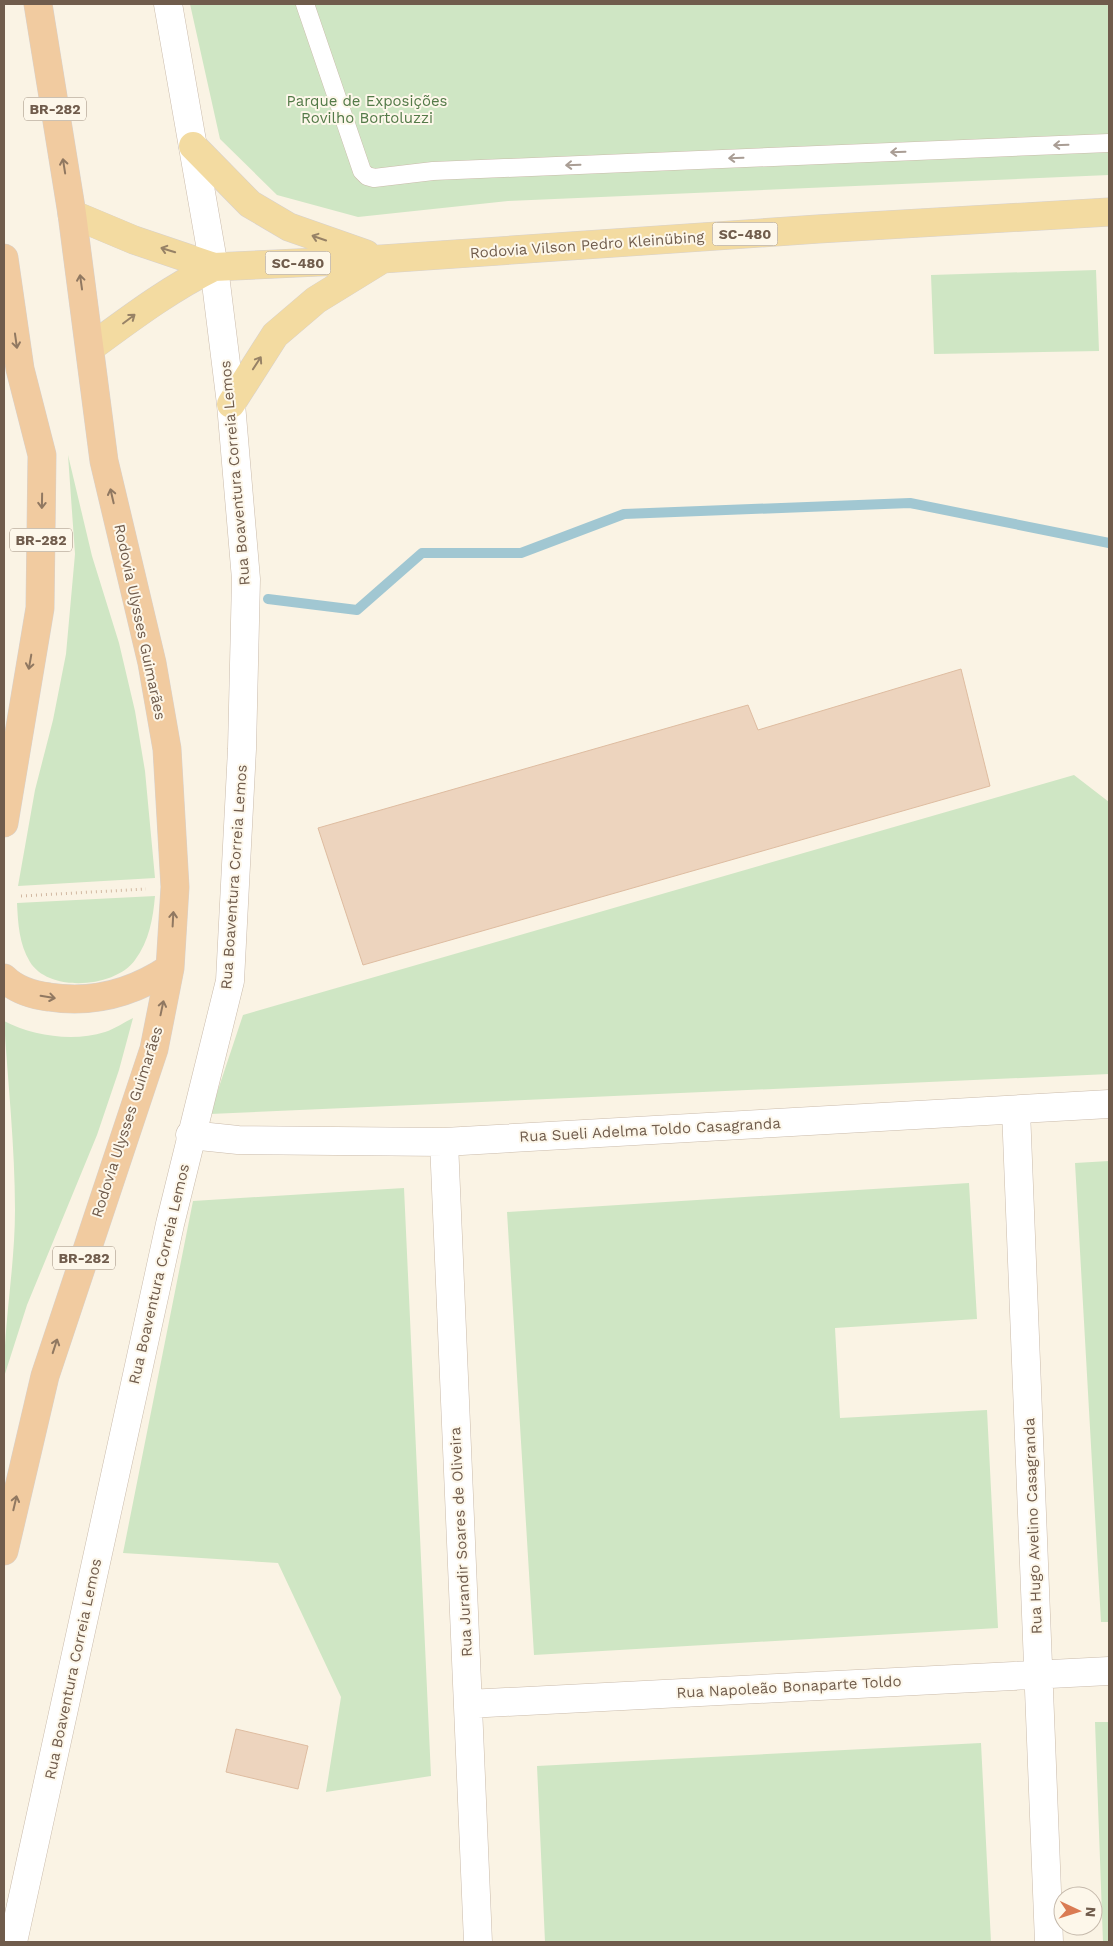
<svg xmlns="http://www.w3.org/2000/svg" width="1113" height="1946" font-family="'Work Sans',sans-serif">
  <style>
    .green { fill: #cfe6c4 }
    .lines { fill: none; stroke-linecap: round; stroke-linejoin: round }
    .stream { stroke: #a1c7d2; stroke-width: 10 }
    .building { fill: #edd4be; stroke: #debca0 }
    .service-casing { stroke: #cabbab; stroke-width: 19 }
    .minor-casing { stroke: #cabbab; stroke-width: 29 }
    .tertiary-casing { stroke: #cabbab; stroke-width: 29 }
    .primary-casing { stroke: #d7d1cd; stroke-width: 29 }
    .trunk-casing { stroke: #d7d1cd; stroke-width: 29 }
    .path { stroke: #d2b8a1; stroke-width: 3; stroke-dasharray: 1 4; stroke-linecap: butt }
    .service { stroke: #fff; stroke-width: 18 }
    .minor { stroke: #fff; stroke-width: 28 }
    .tertiary { stroke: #fff; stroke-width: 28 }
    .primary { stroke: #f3dba1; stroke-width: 28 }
    .trunk { stroke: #f1cba0; stroke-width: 28 }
    .oneway { stroke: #a99d94 }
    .oneway2 { stroke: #907861 }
    .oneway3 { stroke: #978266 }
    .labels { text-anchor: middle; stroke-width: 4; stroke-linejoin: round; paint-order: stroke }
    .shield { fill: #fdf7ea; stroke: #9a8a7b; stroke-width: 1 }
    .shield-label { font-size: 14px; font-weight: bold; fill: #705c4c }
    .park-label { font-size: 15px; fill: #537a48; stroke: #fdf7ea }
    .street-label { font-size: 15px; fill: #705c4c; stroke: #fdf7ea }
  </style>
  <rect width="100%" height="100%" fill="#faf3e4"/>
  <path class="green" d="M190,4H1109V175L508,201L358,217L277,195L220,139Z
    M1096,270L1099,351L934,354L931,275Z
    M68,455L92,556L119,643L135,711L145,771L155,878L18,886L35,790L53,720L66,654L75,554Z
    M1074,775L1109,802V1074L210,1114L243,1015Z
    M155,896C153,919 149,941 135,960C115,988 49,993 30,962C19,944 18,923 17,903Z
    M133,1018L119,1070L97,1135L27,1305L4,1377C4,1321 15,1266 15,1210C15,1147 8,1084 4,1021C33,1036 73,1042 105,1032C115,1029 124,1022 133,1018Z
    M1109,1161V1622H1101L1075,1163Z
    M969,1183L977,1319L835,1328L840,1418L987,1410L998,1628L534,1655L507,1212Z
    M404,1188L431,1776L326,1792L341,1697L278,1563L123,1553L193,1201Z
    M1095,1722H1109V1942H1103Z
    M981,1743L991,1942H545L537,1766Z"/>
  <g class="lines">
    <path class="stream" d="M268,599L357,610L422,553H521L624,514L910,503L1109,543"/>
  </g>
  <path class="building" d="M961,669L990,786L363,965L318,828L748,705L758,730Z
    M236,1729L308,1746L298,1789L226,1772Z"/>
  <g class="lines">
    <defs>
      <path id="service" d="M305,4L362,171L367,176L374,178L433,171L1109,143"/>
      <path id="minor" d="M168,4L214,267
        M1016,1110L1049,1942
        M190,1135L238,1140L444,1142L1109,1104
        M444,1142L478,1942
        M468,1704L1109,1671"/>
      <path id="tertiary" d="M13,1942L170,1224L230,981L242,749L246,579L231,404L214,267"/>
      <path id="primary" d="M193,146L250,204L289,227L366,254
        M72,214L134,240L214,267L382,259L818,229L1109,212
        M90,348C131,318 169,289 214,267
        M231,404L275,335L316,300L381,260"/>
      <path id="trunk" d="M4,258L20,369L42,455L40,608L4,823
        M4,978C16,990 33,995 49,997C94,1004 133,993 170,968
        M4,1551L45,1376L154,1049L170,968L175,887L167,749L152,663L104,461L72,214L38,4"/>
    </defs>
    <use href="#service" class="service-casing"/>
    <use href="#minor" class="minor-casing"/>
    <use href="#tertiary" class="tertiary-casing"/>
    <use href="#primary" class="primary-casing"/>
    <use href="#trunk" class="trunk-casing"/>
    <path class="path" d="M21,896L146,889"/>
    <use href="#service" class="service"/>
    <use href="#minor" class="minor"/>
    <use href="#tertiary" class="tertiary"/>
    <use href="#primary" class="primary"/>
    <use href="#trunk" class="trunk"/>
  </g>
  <defs><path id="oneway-shaft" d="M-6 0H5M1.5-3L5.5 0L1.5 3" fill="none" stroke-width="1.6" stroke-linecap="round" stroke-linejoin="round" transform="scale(1.25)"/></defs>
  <g class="oneway">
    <use href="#oneway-shaft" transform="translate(1061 145) rotate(178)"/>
    <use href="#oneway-shaft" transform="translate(898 152) rotate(178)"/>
    <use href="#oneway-shaft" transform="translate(736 158) rotate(178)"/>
    <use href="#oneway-shaft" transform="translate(573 165) rotate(178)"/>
  </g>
  <g class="oneway2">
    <use href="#oneway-shaft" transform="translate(64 166) rotate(-99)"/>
    <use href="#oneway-shaft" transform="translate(81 282) rotate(-98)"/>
    <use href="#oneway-shaft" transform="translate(16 341) rotate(82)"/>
    <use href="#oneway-shaft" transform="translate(112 496) rotate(-103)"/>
    <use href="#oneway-shaft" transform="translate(42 501) rotate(91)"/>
    <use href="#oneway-shaft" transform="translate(30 662) rotate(100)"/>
    <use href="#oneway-shaft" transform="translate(173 919) rotate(-87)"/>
    <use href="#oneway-shaft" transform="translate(48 997) rotate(9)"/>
    <use href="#oneway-shaft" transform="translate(162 1008) rotate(-78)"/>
    <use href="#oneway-shaft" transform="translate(55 1346) rotate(-72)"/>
    <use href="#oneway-shaft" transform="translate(15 1503) rotate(-77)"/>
  </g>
  <g class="oneway3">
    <use href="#oneway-shaft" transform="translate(319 238) rotate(-161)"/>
    <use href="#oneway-shaft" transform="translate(168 250) rotate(-163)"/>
    <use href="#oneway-shaft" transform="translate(129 319) rotate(-37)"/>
    <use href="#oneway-shaft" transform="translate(257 363) rotate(-57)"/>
  </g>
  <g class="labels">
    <g class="shield">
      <rect x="24" y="97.5" width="62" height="23" rx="4"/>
      <rect x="712.5" y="222.5" width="65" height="23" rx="4"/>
      <rect x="265.5" y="251.5" width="65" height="23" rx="4"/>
      <rect x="10" y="528.5" width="62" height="23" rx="4"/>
      <rect x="53" y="1246.5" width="62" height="23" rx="4"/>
    </g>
    <g class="shield-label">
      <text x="55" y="114">BR-282</text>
      <text x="745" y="239">SC-480</text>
      <text x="298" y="268">SC-480</text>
      <text x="41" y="545">BR-282</text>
      <text x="84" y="1263">BR-282</text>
    </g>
    <g class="park-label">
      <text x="367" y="106">Parque de Exposições<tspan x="367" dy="17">Rovilho Bortoluzzi</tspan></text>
    </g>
    <g class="street-label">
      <text transform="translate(587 245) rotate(-4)" y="5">Rodovia Vilson Pedro Kleinübing</text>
      <text transform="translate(235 473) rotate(-95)" y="5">Rua Boaventura Correia Lemos</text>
      <text transform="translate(140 622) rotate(78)" y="5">Rodovia Ulysses Guimarães</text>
      <text transform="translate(234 877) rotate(-86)" y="5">Rua Boaventura Correia Lemos</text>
      <text transform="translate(127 1122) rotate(-72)" y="5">Rodovia Ulysses Guimarães</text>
      <text transform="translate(650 1130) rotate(-3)" y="5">Rua Sueli Adelma Toldo Casagranda</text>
      <text transform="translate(159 1274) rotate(-77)" y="5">Rua Boaventura Correia Lemos</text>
      <text transform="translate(1033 1526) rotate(-92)" y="5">Rua Hugo Avelino Casagranda</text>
      <text transform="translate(461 1542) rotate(-93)" y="5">Rua Jurandir Soares de Oliveira</text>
      <text transform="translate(73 1669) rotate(-78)" y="5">Rua Boaventura Correia Lemos</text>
      <text transform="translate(789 1687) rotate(-3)" y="5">Rua Napoleão Bonaparte Toldo</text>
    </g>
  </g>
  <rect width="1113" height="1946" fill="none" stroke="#705c4c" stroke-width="10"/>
  <g transform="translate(1078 1911) rotate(94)"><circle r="24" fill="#fdf7ea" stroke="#c5b9ab"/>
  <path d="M0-4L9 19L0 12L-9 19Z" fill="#da7b53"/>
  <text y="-8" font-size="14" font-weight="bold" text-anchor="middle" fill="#705c4c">N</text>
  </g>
</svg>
